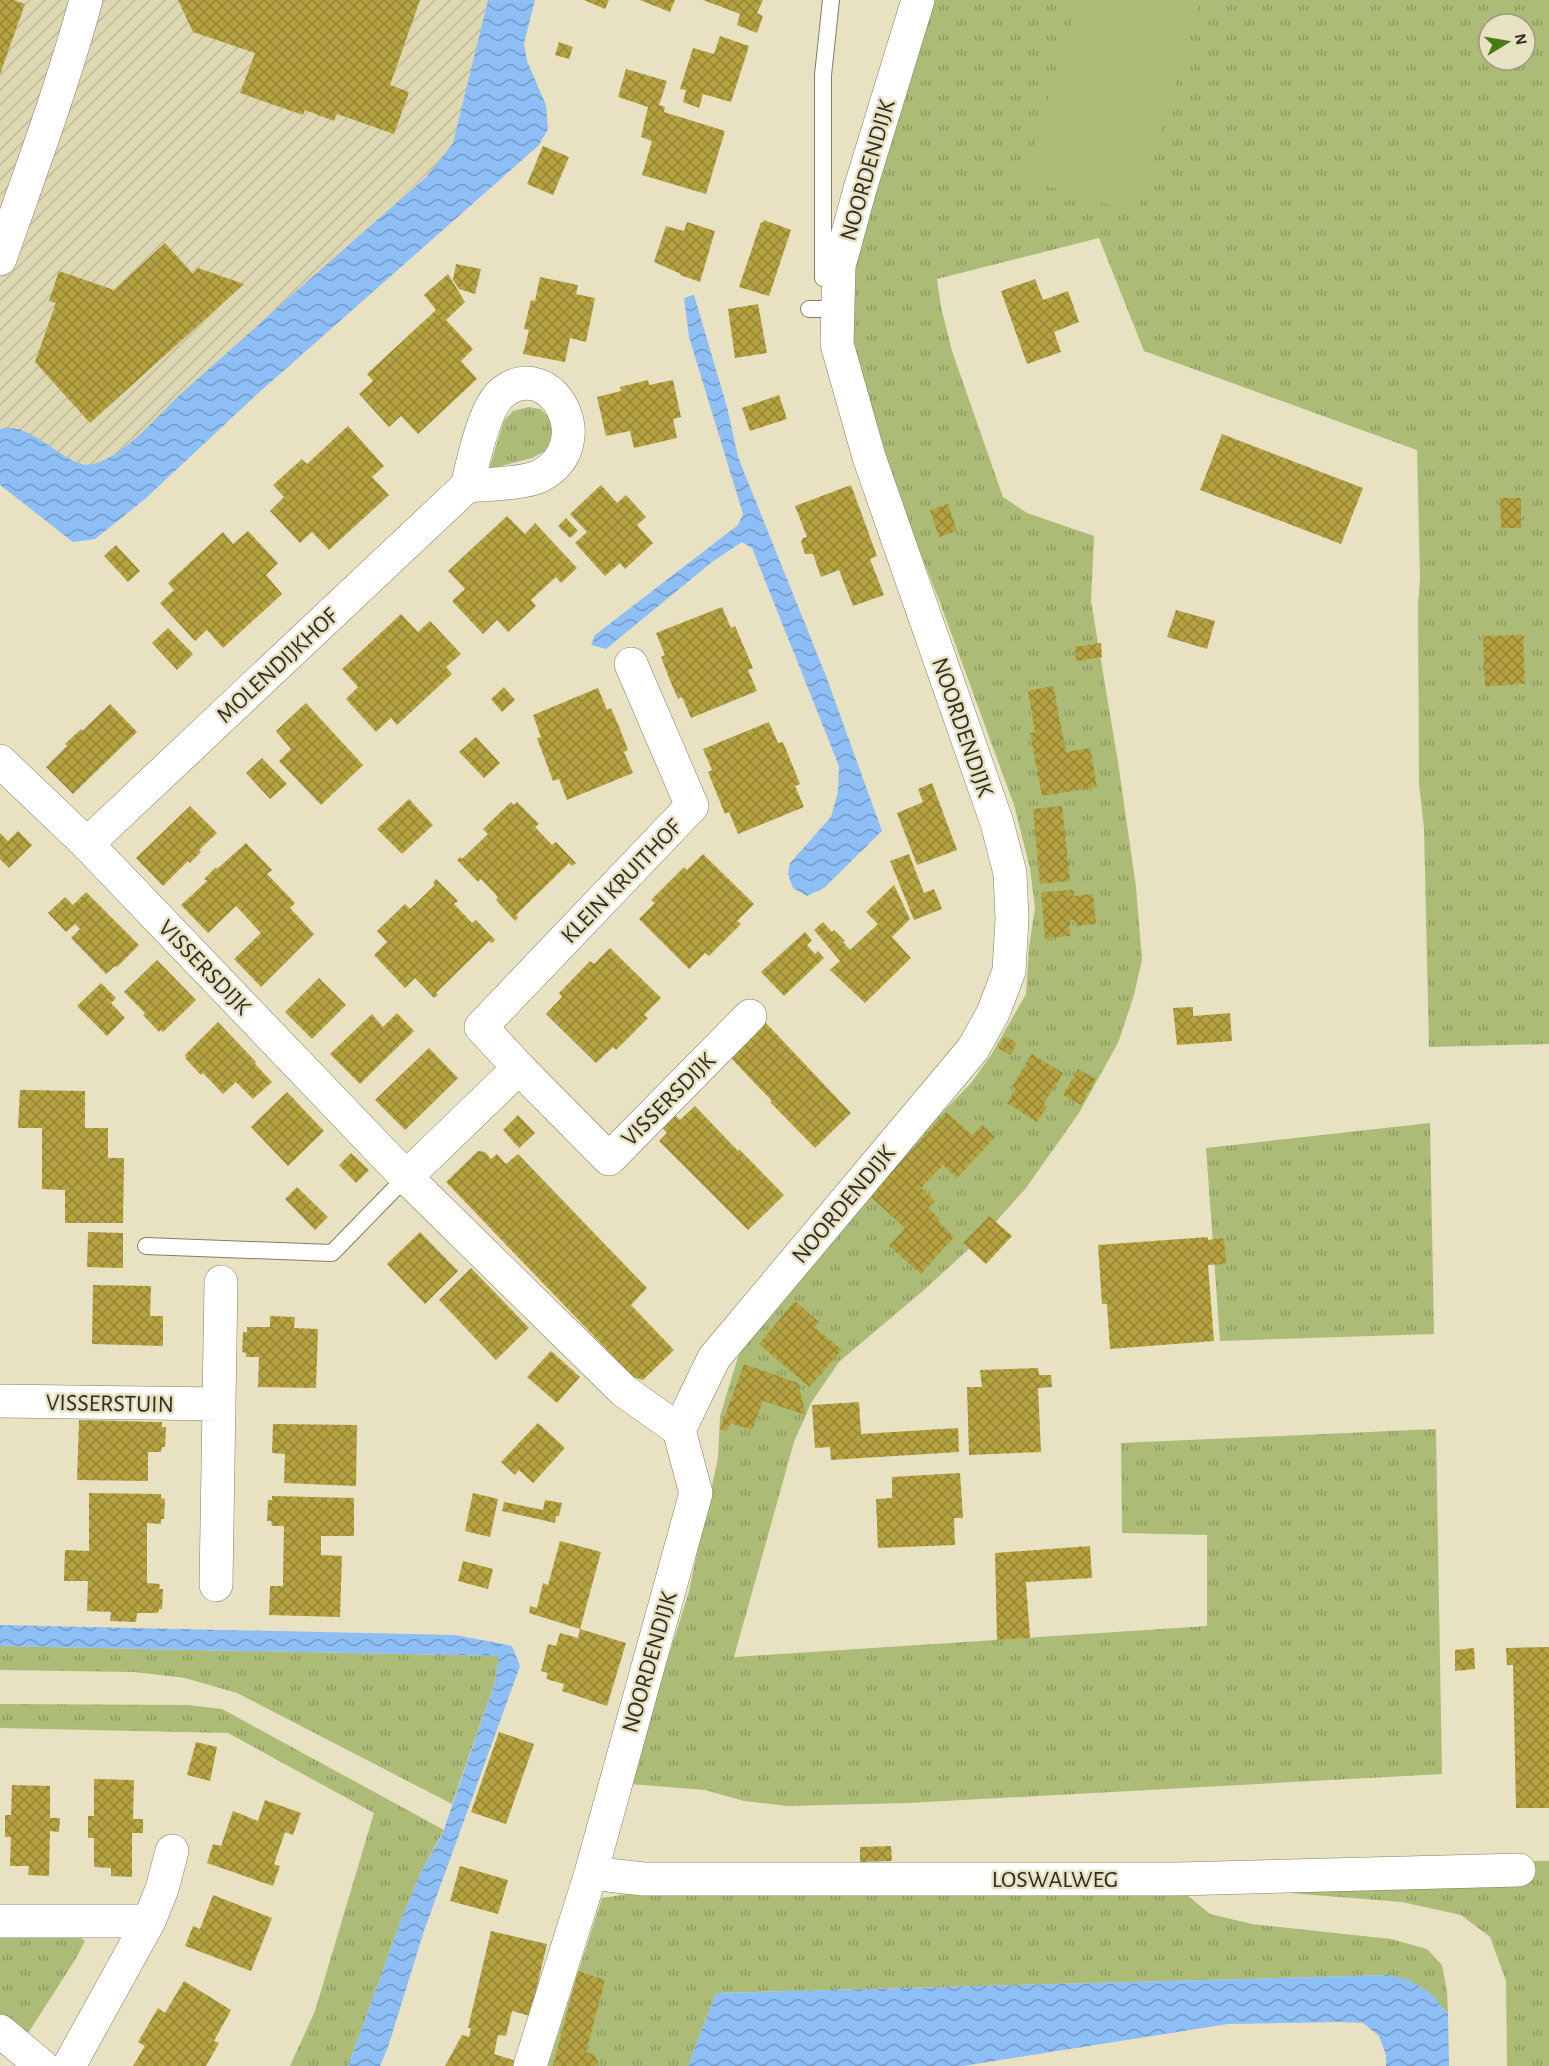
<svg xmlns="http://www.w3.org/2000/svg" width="1549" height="2066" font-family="'Alegreya Sans',sans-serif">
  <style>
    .industrial { fill: url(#industrial-furrows) }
    .grass { fill: url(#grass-tufts); fill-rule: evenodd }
    .pitch { fill: #acbc76 }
    .water { fill: url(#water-waves) }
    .building { fill: url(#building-cross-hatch) }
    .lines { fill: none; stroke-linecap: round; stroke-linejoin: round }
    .lane-casing { stroke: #837d62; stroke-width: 18 }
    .street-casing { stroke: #837d62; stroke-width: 34 }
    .lane { stroke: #fff; stroke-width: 16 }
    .street { stroke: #fff; stroke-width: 33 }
    .labels { text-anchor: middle; stroke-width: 5; stroke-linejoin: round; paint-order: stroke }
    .street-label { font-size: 24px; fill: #2f2d21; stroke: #e8e2c3 }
  </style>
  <defs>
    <pattern id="industrial-furrows" width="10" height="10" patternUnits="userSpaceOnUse" patternTransform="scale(1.5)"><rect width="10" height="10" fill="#ded8b2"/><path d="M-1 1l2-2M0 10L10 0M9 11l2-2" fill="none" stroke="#bfba99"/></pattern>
    <pattern id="grass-tufts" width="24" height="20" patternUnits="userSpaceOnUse" patternTransform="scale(1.5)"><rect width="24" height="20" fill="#acbc76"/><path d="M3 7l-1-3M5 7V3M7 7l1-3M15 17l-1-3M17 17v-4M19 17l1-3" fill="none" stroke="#8c9960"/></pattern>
    <pattern id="water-waves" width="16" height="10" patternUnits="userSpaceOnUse" patternTransform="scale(1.5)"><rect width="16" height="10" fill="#8dbef6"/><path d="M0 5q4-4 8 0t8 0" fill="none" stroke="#749bc7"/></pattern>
    <pattern id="building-cross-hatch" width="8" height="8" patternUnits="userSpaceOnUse" patternTransform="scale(1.5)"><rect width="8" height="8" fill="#b5a240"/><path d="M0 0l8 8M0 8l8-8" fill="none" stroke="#948435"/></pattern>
  </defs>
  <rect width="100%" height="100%" fill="#e8e2c3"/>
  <path class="industrial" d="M0,0H502L461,143L73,500L0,432Z"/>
  <path class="grass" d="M933,0H1549V1044L1429,1047L1424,828L1419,784L1418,604L1420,578L1417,450L1144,351L1099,238L937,279L941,307L952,351L1003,497L1027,513L1094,536L1091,601L1118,762L1136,887L1142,960L1134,995L1118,1043L1079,1113L1026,1188L983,1236L925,1289L839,1362L811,1403L794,1442L734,1657L1207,1626V1535L1122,1533L1121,1443L1436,1429L1442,1774L908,1803L787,1806L744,1801L705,1790L630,1784L639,1749L688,1595L718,1458L720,1416L745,1334L864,1193L971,1083L991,1055L1026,994L1029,947L1035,908L1030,868L1014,805L942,608L873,432L851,363L852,273ZM1489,24H1525V60H1489Z
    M529,407L540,409L551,419L552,435L547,450L532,458L489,469L504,421L513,411Z
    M1430,1123L1434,1334L1220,1341L1206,1148Z
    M0,1646L499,1656L495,1682L452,1804L237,1693L185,1678L134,1672L0,1670Z
    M0,1704L188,1705L222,1709L444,1830L421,1872L403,1915L348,2066H290L315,2011L374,1813L228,1733L0,1728Z
    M1524,1861H1549V2066H1507L1506,1981L1490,1937L1461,1915L1402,1902L1200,1886Z
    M1176,1886L1210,1914L1252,1924L1391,1939L1427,1949L1442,1965L1447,1991L1448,2014C1429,1990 1420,1984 1390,1975L716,1993L688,2066H548L602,1898L629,1894Z
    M0,1937H80L85,1941L75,1960L25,2038L0,2016Z"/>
  <path class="pitch" d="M1078,0H1201L1137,213L1024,179Z"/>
  <path class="water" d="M488,0H535L524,43L527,61L546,105L548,129L539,145L253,398L145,499L95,539L73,542L0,485V429C32,419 68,472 94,464C129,453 158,414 185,390C266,318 346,247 427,176L453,143Z
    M694,295L727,407L738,457L826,676L882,831L824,888L807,896L793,888L788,874L790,863L831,817L838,792L839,766L752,548L742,542L712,562L606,649L591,645L595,635L738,525L743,514L689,337L684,298Z
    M0,1625L455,1635L512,1646L520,1666L424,1931L388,2047L380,2066H348L403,1915L421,1872L442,1835L495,1682L499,1656L0,1646Z
    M1390,1975L1409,1980L1432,1994L1448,2014L1449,2066H1386V2055L1379,2036L1363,2023L1340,2022L1228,2024L963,2066H688L716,1993Z"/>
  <path class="building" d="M0,0H13L25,4L0,74Z
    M178,0H420L390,85L409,92L394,134L337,114L334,121L305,110L303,115L240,93L255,53L193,32Z
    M584,0H609L605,9Z
    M640,0H675L670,12Z
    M703,0H763L757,13L763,16L757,33L737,25L740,14Z
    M720,36L749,46L731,102L703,94L699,108L683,102L686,90L680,89L693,48L714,54Z
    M559,42L573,47L569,59L555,55Z
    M626,69L667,81L659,105L665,107L664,112L725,131L706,194L642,175L652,141L641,137L648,107L618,97Z
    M543,146L569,157L553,195L527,184Z
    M764,220L791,230L769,296L739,287L761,222L763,223Z
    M687,222L715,231L700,282L680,275L681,274L654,262L666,226L684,231Z
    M165,243L193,274L198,268L244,284L90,423L35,362L56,303L49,301L59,271L114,290Z
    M456,264L481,269L475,294L459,289L453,280Z
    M448,274L465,302L446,320L473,349L461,361L477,379L418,434L401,416L389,427L359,394L373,381L367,374L436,310L424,295Z
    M540,277L578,285L576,294L595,298L586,342L570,338L565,362L523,354L529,330L524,329L531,300L535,301Z
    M1035,279L1043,300L1068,291L1079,322L1054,332L1061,352L1027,364L1001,291Z
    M758,304L767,353L735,358L728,309Z
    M648,380L649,385L673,380L681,417L673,419L677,438L634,448L630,431L606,436L597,397L621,391L620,387Z
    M779,395L787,419L750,431L742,408Z
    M348,426L384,466L372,477L389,495L329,550L312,532L300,543L270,511L284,497L273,485L302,459L307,464Z
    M1222,434L1363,488L1341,544L1200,490Z
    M601,485L617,503L626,495L646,517L637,525L653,543L625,569L620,563L605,576L575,543L587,532L570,514Z
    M851,485L877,556L870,559L884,595L853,606L839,570L821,577L813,554H805L801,542L803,538L807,537L795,506Z
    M1500,498H1521V528H1501Z
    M948,504L957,531L939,537L930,510Z
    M507,516L525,534L535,523L577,568L561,583L556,577L531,600L536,606L508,632L497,620L483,634L452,601L465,589L448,571Z
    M566,518L578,531L570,538L558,526Z
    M248,531L278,563L266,575L282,594L223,648L207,630L195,641L160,603L174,590L168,583L223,532L233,544Z
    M116,545L140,571L128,582L104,556Z
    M722,607L731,628L735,626L753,668L748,670L757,691L691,718L682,697L678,699L669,678L661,657L665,655L656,633Z
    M1176,610L1215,621L1207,649L1167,637Z
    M401,614L418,632L430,621L461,654L446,667L452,674L397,725L391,718L376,732L346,699L358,687L342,669Z
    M168,628L193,654L177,670L152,643Z
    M1523,635L1525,684L1485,686L1483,636Z
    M1101,643L1102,657L1076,661L1075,647Z
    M1053,686L1066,752L1090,748L1097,787L1042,796L1030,733L1035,732L1028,691Z
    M504,687L515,700L502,712L491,699Z
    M598,688L607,710L611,708L620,729L628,750L624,752L633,773L567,800L559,779L553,781L537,738L541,737L533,715Z
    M306,703L363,765L321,805L279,761L291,749L276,731Z
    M110,704L137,732L73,794L46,767L67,746L65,744L81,729L82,731Z
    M769,722L778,743L783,742L800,784L795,786L804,807L738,834L729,812L725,814L708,772L712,770L703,749Z
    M476,737L500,763L484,778L459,752Z
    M262,758L287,784L270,799L246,773Z
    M932,783L957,850L917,865L897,813L923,802L918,789Z
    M409,799L433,825L402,854L377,829Z
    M511,802L514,805L517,802L539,824L535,827L552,845L556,842L576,863L572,866L569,863L563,869L516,915L518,918L515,921L496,900L498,897L481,879L478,882L457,860L460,857L462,859L488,834L483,829Z
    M190,806L217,833L199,850L201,852L190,863L188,861L163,886L136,858Z
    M1062,806L1070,881L1040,884L1033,809Z
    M18,831L32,845L9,868L0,859V833L8,841Z
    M246,843L272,870L267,874L295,903L290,908L314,934L261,987L234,959L261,933L236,906L208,933L181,905L207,881L204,879L216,867L217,869Z
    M703,854L754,904L737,921L741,924L709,956L705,953L689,969L639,919L655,903L651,900L684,867L687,870Z
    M909,854L924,893L934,889L942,909L914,920L890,861Z
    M436,879L458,901L454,904L472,923L476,920L495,940L492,943L489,941L436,993L438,995L434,998L415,978L405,988L374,955L387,942L377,931L405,904L410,909L435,885L433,883Z
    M894,885L910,919L892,937L911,958L865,1003L830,970L840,961L814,930L823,922L832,932L834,930L845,941L843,942L850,950L878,924L866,912Z
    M1073,890V896L1093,894L1096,924L1076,926L1075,920H1069L1070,936L1045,938L1041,892Z
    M86,892L139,945L117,967L115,966L106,974L71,938L80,929L75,924L66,932L48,913L65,897L73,905Z
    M805,932L812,940L807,945L815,954L818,951L824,958L784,996L761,972Z
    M610,948L661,998L644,1015L648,1018L616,1050L613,1047L596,1063L546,1014L562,997L559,993L590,961L594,964Z
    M157,960L196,1000L163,1032L161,1030L159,1032L143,1015L145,1013L124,992Z
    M319,978L346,1005L312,1039L285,1012Z
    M101,983L116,998L111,1003L125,1018L107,1036L77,1006Z
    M1193,1007V1016L1230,1013L1232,1041L1177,1045L1173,1008Z
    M397,1013L414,1031L360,1084L330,1054L372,1014L383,1027Z
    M218,1022L256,1062L255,1064L272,1082L253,1099L236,1082L223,1094L203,1073L201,1075L185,1058L186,1057L185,1055Z
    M765,1022L851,1113L815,1148L770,1102L772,1101L729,1056Z
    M1005,1036L1017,1043L1010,1055L998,1048Z
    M429,1048L458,1078L405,1130L375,1100Z
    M1032,1054L1063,1073L1043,1105L1047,1107L1037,1122L1007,1103L1016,1088L1012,1086Z
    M1078,1069L1096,1079L1081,1105L1063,1095Z
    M20,1090L85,1091V1128H108V1158H124L123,1223H65V1190L42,1189V1128H18Z
    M287,1092L324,1131L288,1166L251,1127Z
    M695,1106L738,1151L739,1149L784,1195L748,1230L659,1141L667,1133L656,1121L669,1109L680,1120Z
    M946,1112L972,1135L982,1125L995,1137L957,1178L943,1165L921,1188L935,1201L928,1208L940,1219L938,1221L954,1237L921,1274L889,1246L905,1228L870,1196Z
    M518,1115L535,1133L519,1148L503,1130Z
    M478,1151L485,1152L491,1159L497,1154L506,1164L518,1154L647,1288L631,1305L674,1350L643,1380L633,1377L446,1182Z
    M351,1153L369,1170L356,1183L339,1165Z
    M297,1187L328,1217L315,1230L285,1199Z
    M989,1216L1012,1236L986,1264L963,1243Z
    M88,1232L123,1233V1268L87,1267Z
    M420,1232L458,1271L425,1304L387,1264Z
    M1208,1237V1240L1224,1238L1226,1264L1208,1265L1214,1341L1110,1349L1107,1304H1102L1098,1245Z
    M471,1268L529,1328L496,1360L439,1300Z
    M93,1285L151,1286L150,1316H163V1346L92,1344Z
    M795,1301L819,1322L814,1327L842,1350L809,1387L759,1344Z
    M270,1316L295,1317L294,1328L318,1329L316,1388L258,1387L259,1357H246V1353L242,1352L243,1332H247V1327H270Z
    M551,1351L580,1377L557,1403L527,1377Z
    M744,1364L798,1383L806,1415L763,1401L752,1430L730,1423L727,1431L720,1429Z
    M1038,1368L1039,1375H1051L1052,1387L1038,1388L1041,1452L969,1455L967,1387H982L980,1370Z
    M859,1402L861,1434L958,1428L959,1452L831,1460L830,1447L815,1448L812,1405Z
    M79,1420L162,1422V1427H166L165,1447H162L161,1452H148V1481L77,1480Z
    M538,1423L565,1448L533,1483L519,1470L515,1475L501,1462Z
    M273,1424L357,1425L356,1486L284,1483L285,1454L272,1453Z
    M960,1473L963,1518H954L955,1545L878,1548L876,1499L892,1498V1477Z
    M89,1493L161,1494V1498L165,1499L164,1519H161V1524L147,1523V1583L160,1584L159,1589H163L162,1609H159L158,1613H137L136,1622L110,1621L111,1612L87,1611L88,1581H64L65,1550L89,1551Z
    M473,1493L498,1499L490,1537L465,1531Z
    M272,1496L354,1498V1536H321V1555L342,1556L340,1617L269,1615L270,1586H283V1577L284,1526H272L271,1521H267L268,1500H272Z
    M545,1500L562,1503L559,1516H556L555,1523L502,1511L504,1502L543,1510Z
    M560,1541L601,1552L580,1629L529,1613L530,1606L537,1608L543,1583L548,1585Z
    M1090,1546L1092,1578L1026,1582L1030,1638L997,1640L995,1553Z
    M463,1561L493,1569L488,1589L458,1581Z
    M580,1629L626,1643L607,1706L562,1691L564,1684L546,1679L548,1673L541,1671L548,1644L556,1646L560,1633L578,1638Z
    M1549,1647V1808H1516L1513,1665H1507L1506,1648Z
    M1474,1648L1475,1669L1455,1671V1650Z
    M499,1732L534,1744L506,1824L471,1812Z
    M196,1742L217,1747L210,1781L187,1775Z
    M94,1779L134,1780L133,1819H143V1833H132V1877L111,1876V1868L94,1867V1838H88V1816H94Z
    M12,1785L50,1786V1818H60L59,1832L50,1831L49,1876L28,1875L29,1866H10L11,1837H5V1815H11Z
    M265,1800L301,1813L293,1835L285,1832L274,1864L280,1866L273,1886L207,1863L213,1844L221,1846L233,1811L258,1821Z
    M891,1846L892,1861L860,1862V1847Z
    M460,1866L508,1880L498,1914L450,1901Z
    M213,1895L272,1918L251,1971L185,1946L193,1926L200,1929Z
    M491,1931L547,1944L530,2016L512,2011L506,2036L498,2035L494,2054L516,2061L514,2066H445L462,2035L469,2037L471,2028H468Z
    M578,1971L605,1980L586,2052L594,2055L598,2062L596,2066H553Z
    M184,1981L231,2010L214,2041L219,2043L206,2066H133L145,2046L138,2042L158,2008L165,2013Z"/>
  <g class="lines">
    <defs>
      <path id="lane" d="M823,278V75L831,0
        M809,309H822
        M146,1246L332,1253L406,1177"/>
      <path id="street" d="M0,259C30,173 62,88 86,0
        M0,761L87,844L406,1177L624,1391L679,1430
        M87,844L467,486C486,484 524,484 540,476C601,444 551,355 503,392C484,406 473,463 467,486
        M519,1068L481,1027L692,806L631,664
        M406,1177L519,1068L609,1159L750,1016
        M0,1401L219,1404
        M216,1585L221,1282
        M591,1873L643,1879H1177L1519,1870
        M0,1921H149
        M0,2031L42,2066
        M69,2066L149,1921L162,1889L172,1851
        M530,2066L591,1873L696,1493L679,1430L714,1358L973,1049L993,1013L1009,971L1012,919L1010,873L997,823L869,457L837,344L839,266L860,189L918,0"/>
    </defs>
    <use href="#lane" class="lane-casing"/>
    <use href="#street" class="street-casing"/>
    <use href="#lane" class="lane"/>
    <use href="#street" class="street"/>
  </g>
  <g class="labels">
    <g class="street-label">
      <text transform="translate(867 170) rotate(-74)" y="8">NOORDENDIJK</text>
      <text transform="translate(277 665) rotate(-43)" y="8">MOLENDIJKHOF</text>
      <text transform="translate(963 727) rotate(71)" y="8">NOORDENDIJK</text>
      <text transform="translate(621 881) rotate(-46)" y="8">KLEIN KRUITHOF</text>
      <text transform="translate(205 967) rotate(46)" y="8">VISSERSDIJK</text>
      <text transform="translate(668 1099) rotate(-45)" y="8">VISSERSDIJK</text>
      <text transform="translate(843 1204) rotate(-50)" y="8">NOORDENDIJK</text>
      <text transform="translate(110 1403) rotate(1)" y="8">VISSERSTUIN</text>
      <text transform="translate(649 1662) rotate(-74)" y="8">NOORDENDIJK</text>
      <text x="1055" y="1887">LOSWALWEG</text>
    </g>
  </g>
  <g transform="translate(1507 42) rotate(79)"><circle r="28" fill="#e8e2c3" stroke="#9e9a82" stroke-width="1.5"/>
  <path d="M0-4.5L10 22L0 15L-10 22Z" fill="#457d14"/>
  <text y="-9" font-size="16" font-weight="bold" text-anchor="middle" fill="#2f2d21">N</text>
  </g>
</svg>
